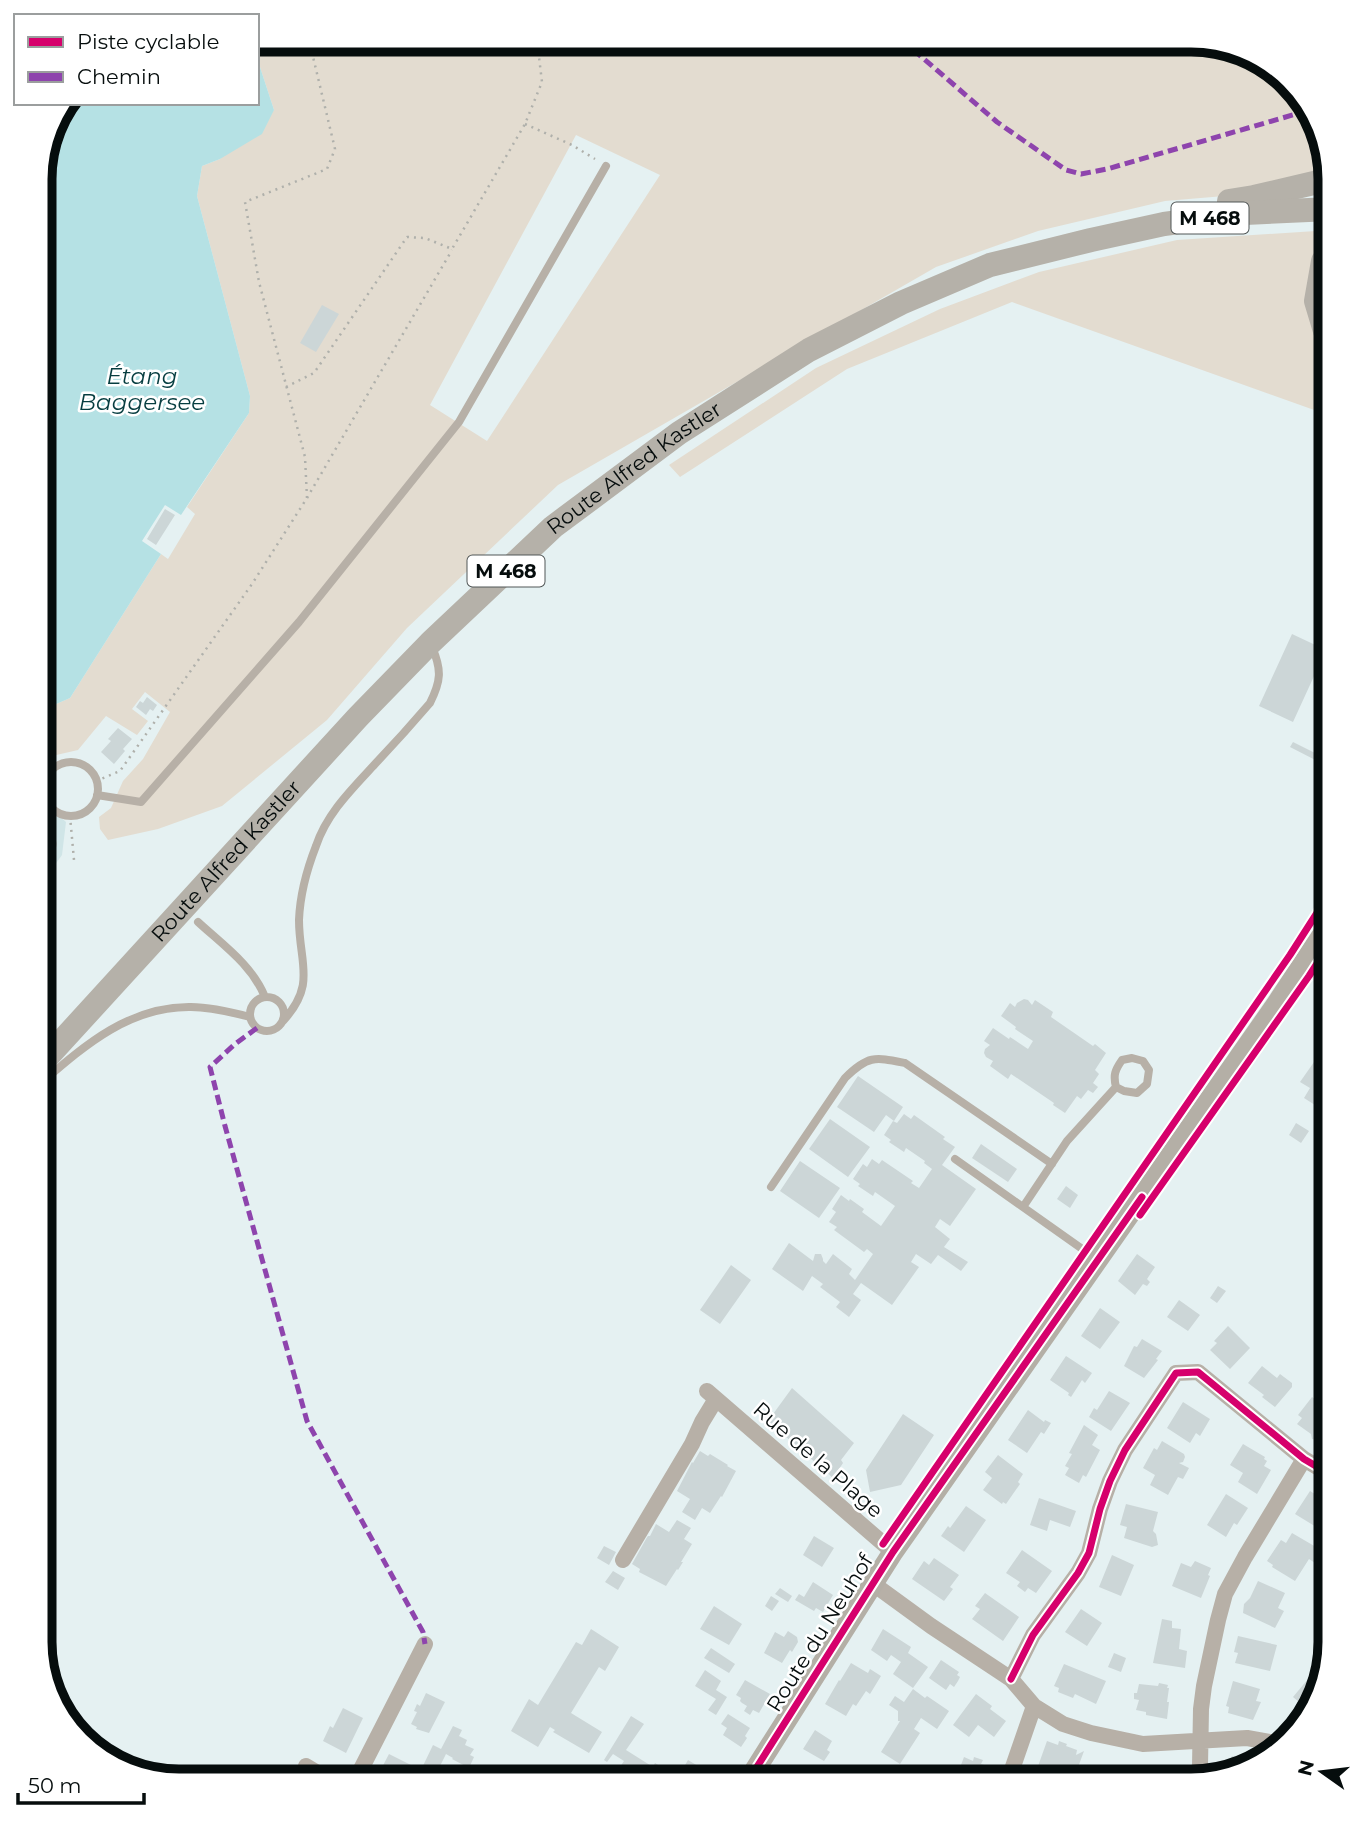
<svg xmlns="http://www.w3.org/2000/svg" width="1371" height="1821" font-family="Montserrat,sans-serif">
  <style>
    .built { fill: #d0e5e7 }
    .green { fill: #e3dcd0; fill-rule: evenodd }
    .water { fill: #b5e1e4 }
    .building { fill: #ccd6d7 }
    .lines { fill: none; stroke-linecap: round; stroke-linejoin: round }
    .path { stroke: #afb0ab; stroke-width: 2.5; stroke-dasharray: 2 5; stroke-linecap: butt }
    .lane { stroke: #b7b0a7; stroke-width: 8 }
    .street { stroke: #b7b0a7; stroke-width: 16 }
    .secondary { stroke: #b4afa6; stroke-width: 21 }
    .primary { stroke: #b5b1a9; stroke-width: 24 }
    .quiet { stroke: #8e44ad; stroke-width: 5; stroke-dasharray: 10 5; stroke-linecap: butt }
    .cycleway-casing { stroke: #fff; stroke-width: 11 }
    .cycleway { stroke: #d6006c; stroke-width: 7 }
    .labels { text-anchor: middle; stroke-width: 5; stroke-linejoin: round; paint-order: stroke }
    .shield { fill: #fff; stroke: #515656; stroke-width: 2 }
    .shield-label { font-size: 19px; font-weight: bold; fill: #060d0d }
    .street-label { font-size: 21px; fill: #060d0d; stroke: #fff }
    .water-label { font-size: 23px; font-style: italic; fill: #063d40; stroke: #fff }
    .rim { fill: none; stroke: #060d0d; stroke-width: 9 }
  </style>
  <rect width="100%" height="100%" fill="#e5f1f2"/>
  <path class="built" d="M40,799L66,822L62,855L49,873L56,898L40,939Z"/>
  <path class="green" d="M257,40L1201,41L1262,59L1308,102L1331,179V187L1165,201L1038,231L936,267L558,485L407,628L327,720L222,806L158,829L108,840L100,829L99,817L111,808L123,781L143,759L170,712L145,692L132,709L148,721L137,735L106,716L78,750L52,756L40,764V711L70,698L161,554L168,559L195,514L187,507L249,413L250,396L197,196L202,166L220,159L274,110L257,58ZM576,135L660,175L487,441L430,405Z
    M1331,230V416L1012,302L847,369L680,477L669,465L816,368L940,309L1039,272L1177,240Z"/>
  <path class="water" d="M257,58L274,110L262,134L220,159L202,166L197,196L250,396L249,413L181,515L165,505L142,541L161,554L70,698L40,711L41,170L54,118L66,103H257Z"/>
  <path class="building" d="M322,305L339,314L316,352L300,343Z
    M165,509L175,515L156,545L147,539Z
    M1292,634L1326,650L1293,722L1259,706Z
    M147,697L157,705L153,711L150,709L146,715L136,707L140,701L143,703Z
    M118,728L132,739L123,749L125,751L114,764L101,752L111,741L108,739Z
    M1293,742L1331,761L1329,767L1290,747Z
    M1024,999L1028,1000L1032,1005L1035,1000L1053,1012L1051,1017L1093,1046L1095,1044L1106,1053L1095,1070L1099,1074L1093,1083L1098,1087L1093,1093L1088,1090L1081,1099L1077,1096L1065,1113L1053,1105L1054,1103L1011,1074L1008,1079L990,1066L993,1061L986,1057L984,1053L985,1049L990,1045L984,1041L993,1028L1009,1039L1010,1037L1028,1049L1033,1041L1015,1029L1016,1027L1001,1016L1010,1003L1015,1007L1017,1003Z
    M1328,1042L1331,1043V1093L1329,1091L1326,1097L1331,1100V1111L1329,1114L1304,1098L1310,1088L1300,1082Z
    M858,1076L903,1107L894,1121L886,1115L874,1132L837,1107Z
    M904,1114L911,1119L914,1115L945,1137L943,1139L955,1147L942,1165L976,1189L950,1226L940,1219L935,1227L950,1239L944,1247L968,1262L961,1271L938,1255L931,1264L916,1254L911,1262L919,1267L892,1305L861,1283L853,1294L861,1300L849,1317L836,1307L840,1302L820,1287L823,1284L812,1276L803,1291L772,1269L789,1243L813,1261L815,1254H821L823,1259V1261L826,1264L833,1254L852,1269L849,1274L855,1280L873,1254L867,1249L864,1252L834,1230L837,1227L829,1222L836,1212L832,1209L841,1195L849,1201L850,1199L864,1209L862,1212L881,1226L895,1206L875,1192L873,1196L858,1186L860,1184L853,1179L863,1164L867,1167L872,1159L879,1164L882,1160L913,1181L911,1183L919,1188L932,1169L924,1163L925,1161L906,1148L904,1152L889,1142L891,1140L884,1135L893,1121L897,1123Z
    M830,1119L870,1147L848,1177L809,1149Z
    M1296,1123L1309,1131L1301,1143L1289,1135Z
    M981,1144L1017,1169L1008,1182L972,1158Z
    M800,1161L840,1188L819,1218L780,1191Z
    M1066,1186L1078,1195L1070,1208L1057,1199Z
    M1137,1254L1155,1267L1147,1279L1150,1282L1147,1286L1143,1284L1135,1295L1118,1281Z
    M731,1265L751,1280L720,1324L700,1310Z
    M1218,1286L1226,1291L1217,1303L1210,1298Z
    M1179,1300L1200,1315L1188,1331L1167,1317Z
    M1100,1308L1120,1322L1100,1349L1081,1336Z
    M1228,1326L1250,1348L1230,1369L1210,1350L1217,1343L1214,1341Z
    M1142,1339L1162,1351L1156,1359L1158,1360L1144,1378L1124,1366L1134,1346L1137,1347Z
    M1066,1356L1092,1373L1085,1383L1082,1380L1071,1397L1068,1395L1069,1393L1050,1380Z
    M1262,1366L1277,1378L1280,1374L1292,1383V1387L1275,1407L1262,1397L1264,1395L1248,1383Z
    M792,1388L854,1443L841,1460L843,1463L833,1478L768,1421Z
    M1109,1391L1130,1403L1111,1431L1089,1417L1094,1408L1097,1410Z
    M1312,1397L1331,1411V1428L1321,1441L1312,1439L1311,1434L1297,1424L1302,1418L1298,1415Z
    M1183,1402L1210,1419L1200,1436L1196,1433L1190,1443L1167,1428Z
    M1028,1410L1044,1422L1045,1420L1051,1423L1044,1434L1041,1432L1027,1453L1008,1440Z
    M903,1414L934,1435L901,1485L870,1492L866,1470Z
    M1084,1425L1098,1435L1092,1445L1100,1450L1086,1477L1083,1475L1079,1483L1065,1475L1069,1468L1065,1466L1072,1454L1069,1453Z
    M1162,1441L1184,1454L1185,1457L1183,1462L1179,1463L1189,1468L1183,1479L1178,1477L1168,1495L1150,1485L1155,1475L1143,1468L1154,1448L1157,1450Z
    M1243,1444L1265,1457L1264,1459L1267,1461L1264,1466L1271,1470L1257,1494L1238,1482L1243,1473L1230,1465Z
    M700,1451L708,1456L710,1454L728,1465L727,1466L736,1471L722,1497L721,1496L710,1513L702,1508L695,1520L682,1512L690,1499L677,1491L692,1462L693,1463Z
    M998,1455L1023,1474L1018,1482L1020,1484L1006,1504L1003,1502L1002,1504L983,1490L992,1478L985,1472Z
    M1310,1491L1331,1504V1526L1326,1533L1295,1514Z
    M1226,1494L1248,1508L1237,1525L1234,1523L1226,1537L1207,1525Z
    M1039,1498L1076,1511L1070,1527L1050,1520L1047,1531L1030,1525Z
    M1126,1504L1158,1512L1153,1531L1156,1534L1158,1545L1152,1547L1124,1538L1127,1527L1120,1525Z
    M966,1506L986,1520L964,1552L941,1536L948,1526L950,1528Z
    M677,1520L691,1528L684,1539L692,1544L681,1562H683L678,1570L677,1569L666,1586L639,1572L640,1569L632,1564L646,1539L648,1536H650L656,1524L669,1532Z
    M1292,1533L1316,1547L1315,1548L1322,1552L1315,1563L1309,1559L1295,1581L1272,1567L1273,1565L1267,1561L1281,1540L1286,1543Z
    M814,1536L834,1548L822,1567L803,1555Z
    M604,1546L616,1552L609,1565L597,1558Z
    M1022,1550L1052,1571L1036,1593L1028,1588L1025,1592L1017,1586L1020,1582L1006,1573Z
    M1112,1555L1134,1565L1121,1596L1099,1587Z
    M934,1558L959,1575L950,1587L953,1589L944,1601L912,1579L924,1561L929,1565Z
    M1195,1561L1211,1568L1208,1575L1210,1576L1201,1598L1172,1586L1181,1563L1191,1567Z
    M613,1571L625,1578L618,1590L605,1582Z
    M1258,1581L1285,1593L1278,1608L1284,1611L1275,1628L1243,1613L1244,1604L1250,1598Z
    M813,1582L833,1595L823,1612L816,1608L814,1611L795,1600L799,1594L804,1597Z
    M780,1588L792,1596L788,1602L775,1594Z
    M985,1593L1019,1617L1003,1641L972,1619L980,1609L975,1606Z
    M771,1596L779,1601L772,1611L765,1606Z
    M714,1606L742,1624L729,1645L700,1629Z
    M1081,1609L1102,1623L1087,1646L1065,1632Z
    M1162,1619L1172,1621V1628L1181,1629L1179,1649L1187,1651L1185,1668L1153,1663Z
    M591,1629L619,1647L605,1671L599,1667L571,1713L602,1732L589,1753L553,1732L555,1730L550,1727L538,1747L511,1731L529,1699L538,1705L576,1642L582,1645Z
    M883,1629L911,1647L908,1653L928,1667L913,1688L893,1674L901,1662L891,1655L887,1661L871,1650Z
    M1329,1629L1331,1630V1642L1326,1659L1313,1650Z
    M788,1631L797,1637L798,1642L792,1652L790,1650L782,1663L764,1653L775,1632L784,1637Z
    M1238,1636L1277,1645L1270,1671L1235,1663L1238,1653L1234,1652Z
    M711,1648L735,1664L729,1673L704,1658Z
    M1114,1653L1126,1658L1121,1672L1108,1667Z
    M941,1660L959,1672L957,1675L960,1677L958,1681L954,1687L950,1684L946,1690L929,1678Z
    M851,1663L868,1673L870,1669L881,1676L870,1694L866,1691L856,1706L853,1704L846,1716L825,1704L839,1680L840,1681Z
    M1064,1664L1106,1681L1096,1704L1075,1694L1073,1698L1058,1692L1059,1688L1054,1686Z
    M705,1670L721,1681L716,1690L727,1697L716,1715L708,1710L716,1699L695,1686Z
    M1313,1673L1321,1679L1313,1708L1310,1711L1293,1697Z
    M745,1680L770,1694L759,1713L753,1710L750,1715L744,1711L747,1706L742,1703L740,1701L741,1698L736,1695Z
    M1233,1681L1260,1689L1256,1701L1261,1702L1253,1720L1228,1713L1229,1707L1226,1706Z
    M1159,1683L1168,1685L1167,1688H1169L1167,1702H1169L1167,1719L1146,1715V1712L1136,1710L1139,1700L1134,1699V1693H1137L1139,1684L1158,1686Z
    M913,1689L925,1698L927,1696L949,1711L937,1729L921,1718L914,1729L920,1733L900,1764L881,1752L900,1721H898V1711L889,1705L895,1696L904,1702Z
    M426,1693L445,1702L429,1733L416,1729L417,1727L411,1724L417,1712L414,1711L417,1704L420,1706Z
    M976,1694L992,1706L990,1709L1006,1721L994,1737L978,1725L969,1737L953,1725Z
    M343,1708L363,1718L346,1753L323,1741L330,1726L333,1728Z
    M728,1714L750,1728L745,1736L747,1738L741,1747L723,1735L727,1728L721,1724Z
    M631,1716L644,1724L626,1750L653,1767L655,1763L663,1768L661,1772L665,1774L661,1781H636L618,1770L624,1761L613,1754L607,1762L604,1760Z
    M453,1726L462,1730L459,1736L467,1740L465,1745L474,1749L470,1755L474,1757L469,1768L452,1759L453,1758L446,1754L440,1766L461,1781H429L431,1777L420,1772L433,1745L441,1749Z
    M815,1730L832,1741L827,1750L830,1752L824,1761L803,1749Z
    M1047,1741L1058,1745L1059,1741L1067,1744L1066,1746L1077,1750L1076,1755L1084,1751L1073,1781H1059L1046,1776L1048,1773L1037,1769Z
    M389,1754L413,1766L406,1781H391L378,1775Z
    M1232,1756L1250,1763L1224,1771Z
    M964,1757L973,1761L974,1757L983,1760L981,1764L991,1767L986,1781H955Z
    M688,1760L718,1778L717,1781H680L677,1779Z
    M1120,1765L1161,1780L1160,1781H1115Z
    M792,1766L814,1780L820,1775L830,1781H783Z"/>
  <g class="lines">
    <path class="path" d="M525,124L572,145L595,159
      M286,387L314,373L407,237L425,238L452,249L525,124L542,82L538,49L532,40
      M307,498L452,250
      M96,781L120,771L252,584L307,498L305,457L259,282L245,202L327,169L335,149L309,40
      M70,816L74,860"/>
    <path class="lane" d="M44 789a27 27 0 1 1 54 0a27 27 0 1 1-54 0Z
      M97,795L141,802L299,622L459,422L606,166
      M40,870C53,850 60,840 40,822
      M198,922C223,945 252,965 265,997
      M250 1014a17 17 0 1 1 34 0a17 17 0 1 1-34 0Z
      M283,1021C317,984 299,963 299,920C300,895 307,869 316,846C327,813 352,789 375,764C394,744 412,724 430,703C441,681 442,670 432,647
      M40,1084C84,1046 129,1006 191,1007C210,1007 231,1012 250,1017
      M955,1159L1095,1258
      M771,1187L845,1078C868,1055 875,1057 905,1063L1052,1164
      M1023,1207L1067,1141L1116,1087L1124,1091L1137,1093L1147,1084L1149,1070L1143,1061L1132,1058L1122,1060C1115,1070 1113,1075 1116,1087"/>
    <path class="street" d="M707,1391L893,1552
      M623,1560L692,1444L702,1422L716,1399
      M872,1583L931,1626L1011,1679L1034,1706L1063,1724L1091,1733L1143,1744L1247,1738L1282,1744
      M1011,1679L1033,1635L1078,1573L1089,1553L1100,1509L1110,1481L1125,1450L1176,1373L1198,1372L1304,1459L1331,1475
      M306,1766L331,1781
      M1195,1780L1200,1766L1201,1709L1204,1686L1218,1620L1225,1594L1245,1557L1304,1459
      M355,1781L425,1644
      M1008,1781L1034,1706"/>
    <path class="secondary" d="M748,1781L893,1552L1276,1005L1331,922"/>
    <g class="primary">
      <path d="M1229,201L1254,197L1331,179"/>
      <path d="M1331,338L1325,331L1316,301L1323,261L1331,253"/>
      <path id="s1" d="M40,1065L358,717L430,643L553,527L679,433L809,350L901,303L990,265L1091,240L1164,224L1245,213L1331,209"/>
    </g>
    <path class="quiet" d="M902,40L997,122L1066,170L1081,174L1107,169L1296,114L1309,108
      M257,1028L235,1044L210,1067L225,1126L307,1421L423,1632L425,1644"/>
    <defs>
      <path id="cycleway" d="M1140,1215L1309,976L1331,942
        M883,1544L1290,955L1331,891
        M1011,1679L1033,1635L1078,1573L1089,1553L1100,1509L1110,1481L1125,1450L1176,1373L1198,1372L1304,1459L1331,1475
        M748,1781L893,1552L1142,1197"/>
    </defs>
    <use href="#cycleway" class="cycleway-casing"/>
    <use href="#cycleway" class="cycleway"/>
  </g>
  <g class="labels">
    <g class="shield">
      <rect x="1171.5" y="202.5" width="77" height="31" rx="5"/>
      <rect x="467.5" y="555.5" width="77" height="31" rx="5"/>
    </g>
    <g class="shield-label">
      <text x="1210" y="225">M 468</text>
      <text x="506" y="578">M 468</text>
    </g>
    <g class="street-label">
      <text dy="7" stroke="none"><textPath href="#s1" startOffset="844">Route Alfred Kastler</textPath></text>
      <text dy="7" stroke="none"><textPath href="#s1" startOffset="276">Route Alfred Kastler</textPath></text>
      <text transform="translate(818 1460) rotate(41)" y="7">Rue de la Plage</text>
      <text transform="translate(820 1633) rotate(-58)" y="7">Route du Neuhof</text>
    </g>
    <g class="water-label">
      <text x="142" y="384">Étang<tspan x="142" dy="26">Baggersee</tspan></text>
    </g>
  </g>
  <path d="M0 0H1371V1821H0ZM179 52H1191A127 127 0 0 1 1318 179V1642A127 127 0 0 1 1191 1769H179A127 127 0 0 1 52 1642V179A127 127 0 0 1 179 52Z" fill="#fff" fill-rule="evenodd"/>
  <path class="rim" d="M179 52H1191A127 127 0 0 1 1318 179V1642A127 127 0 0 1 1191 1769H179A127 127 0 0 1 52 1642V179A127 127 0 0 1 179 52Z"/>
  <rect x="14" y="14" width="245" height="91" fill="#ffffff" stroke="#9b9e9e" stroke-width="2"/>
  <rect x="28" y="37" width="35" height="10" fill="#d6006c" stroke="#9b9e9e" stroke-width="2"/>
  <text x="77" y="49" font-size="21" fill="#060d0d">Piste cyclable</text>
  <rect x="28" y="72" width="35" height="10" fill="#8e44ad" stroke="#9b9e9e" stroke-width="2"/>
  <text x="77" y="84" font-size="21" fill="#060d0d">Chemin</text>
  <g transform="translate(1322 1772) rotate(284)" stroke="#ffffff" stroke-width="5" paint-order="stroke">
  <path d="M0-5L12 26L0 18L-12 26Z" fill="#060d0d"/>
  <text y="-10" font-size="19" font-weight="bold" text-anchor="middle" fill="#060d0d">N</text>
  </g>
  <path d="M18 1793v10h126v-10" fill="none" stroke="#060d0d" stroke-width="3.5"/>
  <text x="28" y="1793" font-size="21" fill="#060d0d" stroke="#ffffff" stroke-width="5" paint-order="stroke">50 m</text>
</svg>
